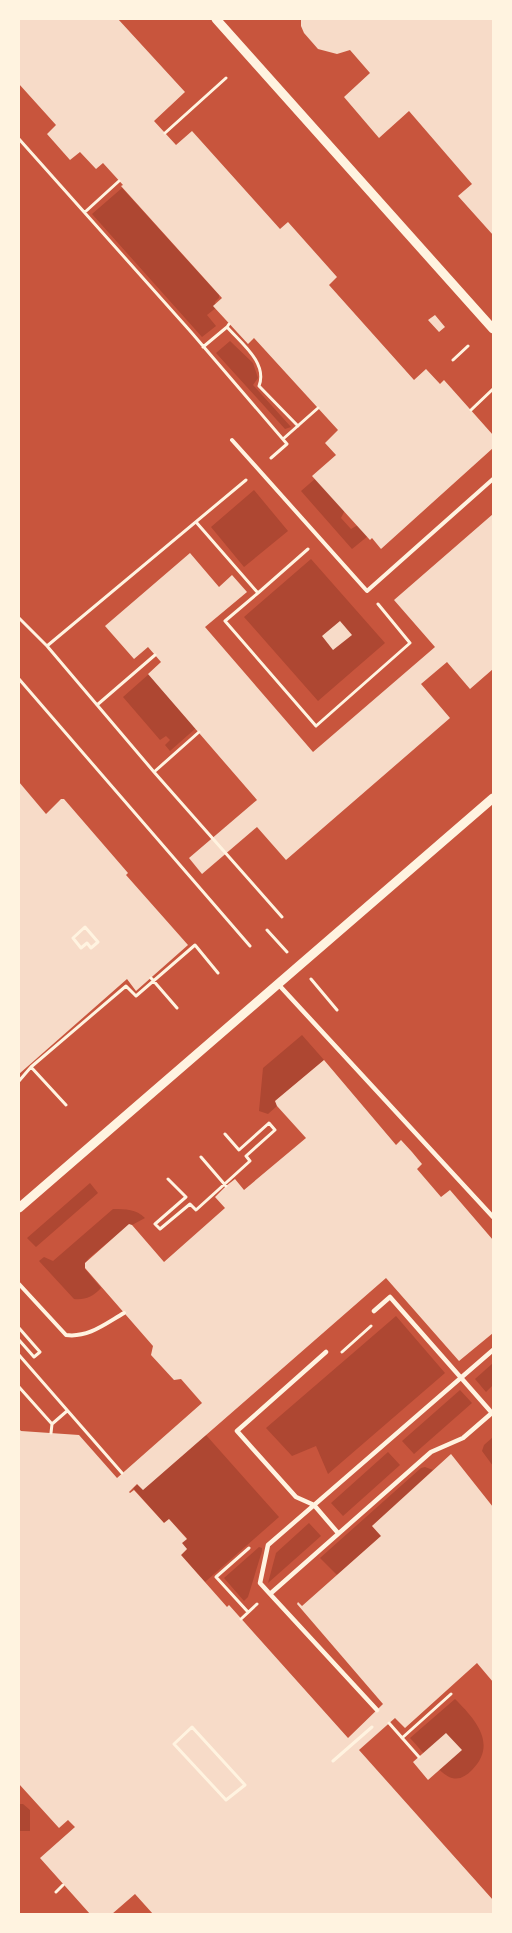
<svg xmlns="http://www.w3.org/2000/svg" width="512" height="1933" font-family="'Nunito Sans',sans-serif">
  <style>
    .green { fill: #ae4732 }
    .building { fill: #f7dbc8 }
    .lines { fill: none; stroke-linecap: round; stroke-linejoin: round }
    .path { stroke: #fff3e0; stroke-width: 3 }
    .service { stroke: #fff3e0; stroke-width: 4 }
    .pedestrian { stroke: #fff3e0; stroke-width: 4.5 }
    .tertiary { stroke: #fff3e0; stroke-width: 9 }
  </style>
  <rect width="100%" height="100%" fill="#c8553d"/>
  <path class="green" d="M122,188L219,295V298L215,302L217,307L207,315L216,326L202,337L92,214Z
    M230,341L253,363L258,378L253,385L291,427L285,429L216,353Z
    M316,478L345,510L341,518L351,529L358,525L368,536L352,549L301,491Z
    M254,490L288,531L244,567L211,527Z
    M311,559L385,643L318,701L244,617Z
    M149,674L196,728L170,751L165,745L170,740L166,736L160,740L123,697Z
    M302,1035L324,1060L275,1101L277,1106L268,1114L259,1111L263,1068Z
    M90,1183L98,1193L36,1247L27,1238Z
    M113,1209C126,1209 136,1209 145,1218L132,1225H129L89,1258L85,1263V1269L101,1288C93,1297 85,1300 74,1299L39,1261L44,1257L53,1261Z
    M396,1316L445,1373L328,1474L316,1446L292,1456L266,1428Z
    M493,1363V1385L486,1392L475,1379Z
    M460,1390L472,1403L414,1454L402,1441Z
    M206,1435L279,1517L205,1582L181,1555L187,1549L182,1543L187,1538L169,1519L164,1523L133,1488Z
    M493,1437V1466L482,1451L484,1445Z
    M388,1452L400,1465L343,1516L331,1503Z
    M425,1467L433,1470L372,1526L381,1536L337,1575L320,1558L421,1468Z
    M309,1523L321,1536L268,1583L276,1553Z
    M259,1547L262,1548V1551L248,1597L244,1601L224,1578Z
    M455,1699C475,1719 498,1744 472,1770C466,1776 460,1780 452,1778C440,1775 419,1747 410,1738Z
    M19,1804H23L30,1810V1831H19Z"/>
  <path class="building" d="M19,19H118L185,92L154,121L176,145L192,131L280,229L288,222L337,277L329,285L414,380L426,369L440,384L444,380L493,435V448L381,549L372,538L370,540L312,476L336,455L325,443L338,430L254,338L248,344L213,306L222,298L121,186L123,185L103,163L96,169L80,152L70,160L47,134L56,125L19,84Z
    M301,19H493V235L458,196L472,184L409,111L379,138L344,97L370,73L350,50L337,54L318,49L304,33L301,26Z
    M435,315L445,327L439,332L428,320Z
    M493,514V669L470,689L447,662L421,684L450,718L286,860L257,827L202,874L189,858L257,800L148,674L161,662L148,647L134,659L105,626L190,553L219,587L232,575L247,592L205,627L313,752L435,647L394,600Z
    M340,621L352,635L333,650L322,636Z
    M19,782L46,814L61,799H64L128,873L126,875L188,945L136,991L127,979L19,1074Z
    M324,1060L396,1145L401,1140L412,1152L422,1164L417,1169L441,1197L450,1190L493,1240V1333L459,1361L386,1278L143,1490L137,1484L129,1492L130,1493L134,1490L164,1523L169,1519L187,1539L182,1543L187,1549L181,1555L227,1607L229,1605L348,1738L383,1704L297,1604L298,1602L302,1606L381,1536L372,1526L451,1454L493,1507V1682L477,1663L405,1728L395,1718L359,1750L493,1900V1914H153L135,1894L112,1914H90L40,1858L75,1827L68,1820L59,1828L19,1784V1429L21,1431L79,1435L117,1478L202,1403L181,1379L174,1380L151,1355L153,1346L85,1268V1263L129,1224L132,1225L164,1262L225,1208L215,1197L226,1186L235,1179L244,1190L306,1138L277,1106L275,1101Z
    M446,1733L462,1750L428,1780L413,1762Z"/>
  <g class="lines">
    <path class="path" d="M165,133L226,78
      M19,139L191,332L287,444L271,458
      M85,212L119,181
      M229,324L227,327C241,343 268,363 259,386L298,426
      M203,347L227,327
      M453,360L468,346
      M471,410L493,389
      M283,439L318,408
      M196,522L258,593L225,621L316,726L410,643L378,604
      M258,593L308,549
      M19,618L47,646L154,772L282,917
      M47,646L246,480
      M19,679L250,946
      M97,705L155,655
      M154,772L199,732
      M85,927L98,942L91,948L87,943L81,948L73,938Z
      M267,930L287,952
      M151,978L177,1008
      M311,979L337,1010
      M31,1067L66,1105
      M19,1081L31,1067L126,986L136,996L195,945L218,973
      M201,1157L226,1186
      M168,1179L186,1197L155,1224L160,1229L190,1204L196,1210L250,1161L246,1156L275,1130L269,1123L239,1150L225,1134
      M19,1328L40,1352L34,1357L19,1340
      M342,1352L371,1326
      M19,1355L122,1473
      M19,1387L52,1424L51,1433
      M52,1424L67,1411
      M248,1612L216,1577L249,1548
      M241,1619L257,1604
      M389,1723L419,1757
      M192,1727L245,1785L226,1800L174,1744Z
      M402,1738L451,1694
      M333,1761L372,1727
      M56,1892L63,1885"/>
    <path class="service" d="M232,440L367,591L493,479
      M19,1284L66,1335C88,1338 105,1324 124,1313"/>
    <path class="pedestrian" d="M278,984L493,1217
      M374,1311L390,1297L492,1413
      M326,1352L237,1431L296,1497L314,1505L338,1533
      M270,1594L260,1583L268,1545L493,1350
      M377,1710L270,1594L431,1452L463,1438L493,1412"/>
    <path class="tertiary" d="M216,19L493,329
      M19,1208L493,798"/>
  </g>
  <rect width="512" height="1933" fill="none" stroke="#fff3e0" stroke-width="40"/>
</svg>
